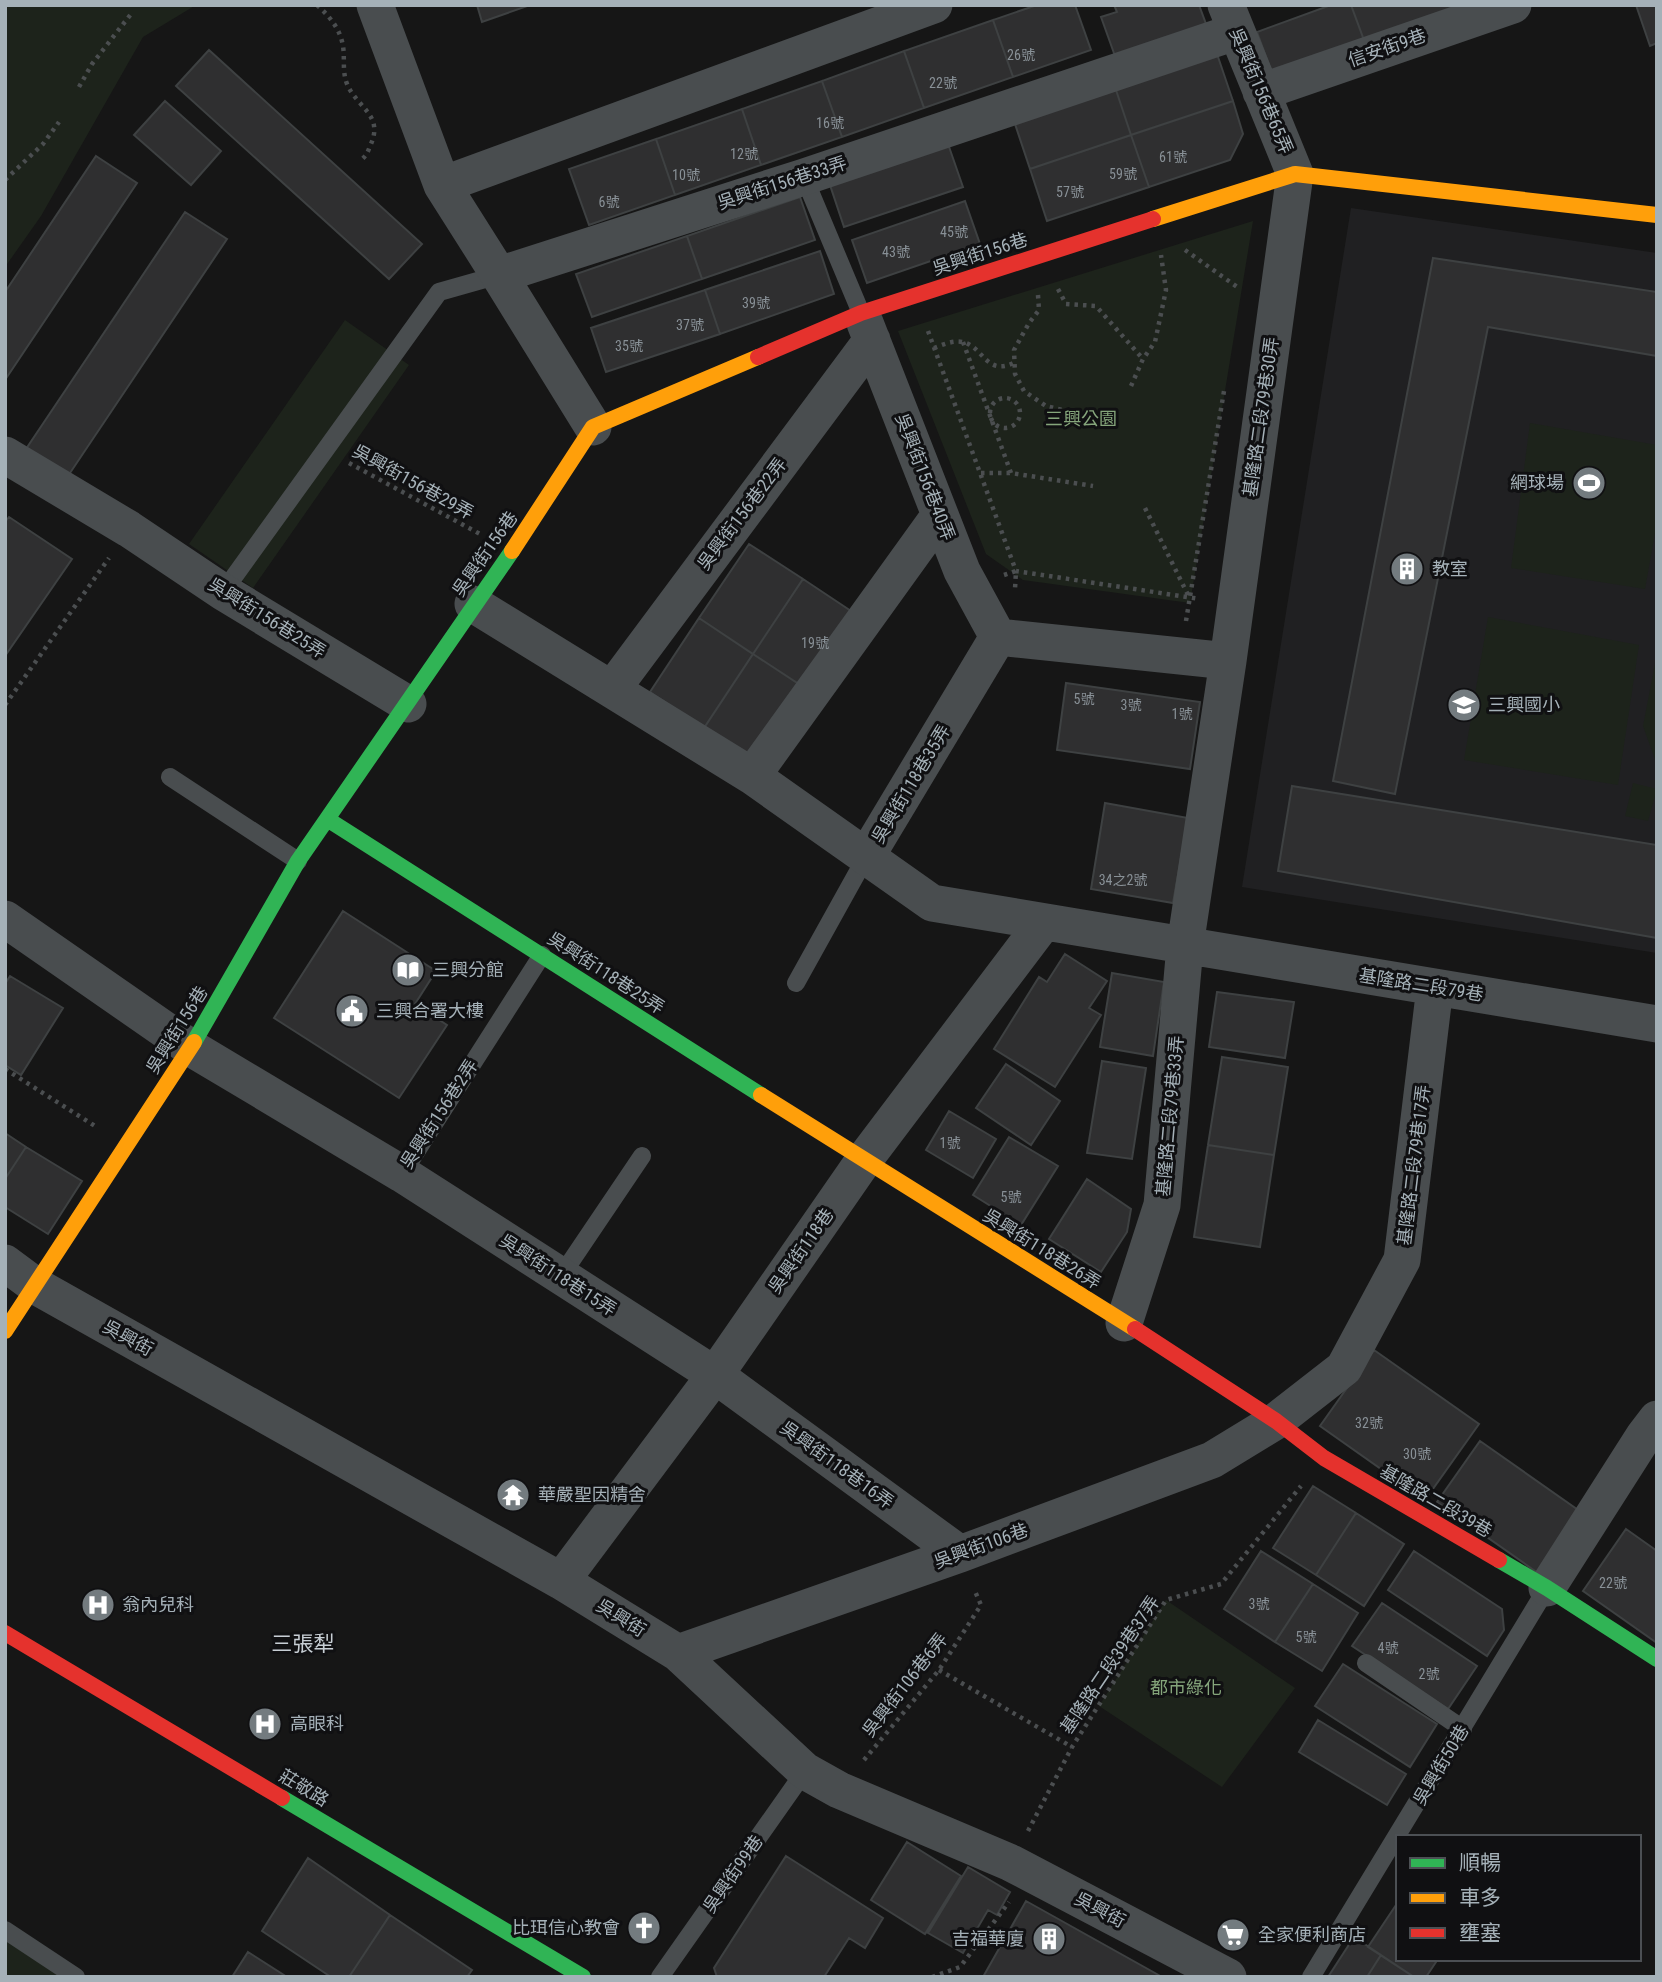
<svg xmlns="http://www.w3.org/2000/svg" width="1662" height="1982" font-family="'Roboto Condensed','Noto Sans TC',sans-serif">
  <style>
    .built { fill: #202022 }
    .green { fill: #1d231b }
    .building { fill: #2f2f30; stroke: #3e4142; stroke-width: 2 }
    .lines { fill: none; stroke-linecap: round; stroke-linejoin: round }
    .path { stroke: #4b4e50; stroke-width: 4.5; stroke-dasharray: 3.5 5; stroke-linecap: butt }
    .lane { stroke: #494d4f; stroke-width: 18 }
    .street { stroke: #494d4f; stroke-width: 37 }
    .fast { stroke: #30b455; stroke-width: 16 }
    .slow { stroke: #ff9f0a; stroke-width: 16 }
    .jam { stroke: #e5322d; stroke-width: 16 }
    .labels { text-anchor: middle; stroke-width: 6; stroke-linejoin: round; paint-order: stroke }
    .number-label { font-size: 14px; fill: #889096 }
    .street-label { font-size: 18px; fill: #a5b1b8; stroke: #101012 }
    .park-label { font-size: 18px; fill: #85a57b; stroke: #101012 }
    .poi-label { font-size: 18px; fill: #a5b1b8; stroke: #101012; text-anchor: start }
    .quarter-label { font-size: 21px; fill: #c7ced4; stroke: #101012 }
  </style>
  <rect width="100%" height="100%" fill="#161616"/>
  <path class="built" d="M1351,208L1657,253V953L1242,887Z"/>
  <path class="green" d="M5,5H196L143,37L41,216L5,267Z
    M1253,221L1190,603L1023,580L986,554L898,331Z
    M345,320L409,365L253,588L189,544Z
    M1530,423L1657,445V522L1645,589L1511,568Z
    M1488,617L1639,645L1618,785L1464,760Z
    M1657,653V765L1643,726Z
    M1633,783L1657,789L1648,821L1625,816Z
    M1166,1600L1295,1688L1222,1787L1099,1706Z
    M5,1927L88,1977H5Z"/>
  <path class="building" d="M477,5H530L482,22Z
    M1037,5H1075L1091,50L1013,77L993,20Z
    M1114,5H1199L1206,24L1115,56L1101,17L1117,12Z
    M1331,5H1351L1368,51L1276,84L1257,32Z
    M1351,5H1458L1368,51Z
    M1636,5H1657V43L1650,46Z
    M993,20L1013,77L924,108L904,51Z
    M1214,45L1233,101L1131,135L1112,78Z
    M209,50L422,244L389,279L176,86Z
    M904,51L924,108L842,137L822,81Z
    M1112,78L1131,135L1030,169L1011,112Z
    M822,81L842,137L761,165L742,109Z
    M165,101L221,151L191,185L134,135Z
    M1233,101L1243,134L1230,160L1149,187L1131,135Z
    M742,109L761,165L675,195L656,139Z
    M1131,135L1149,187L1047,221L1030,169Z
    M656,139L675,195L589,225L569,169Z
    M947,141L963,187L844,227L829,182Z
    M96,156L137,183L5,380V292Z
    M800,197L815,240L702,279L687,236Z
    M965,201L980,244L867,283L852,240Z
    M185,212L227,239L68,476L26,449Z
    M687,236L702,279L592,317L576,274Z
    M820,251L834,294L720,334L705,290Z
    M1433,258L1657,292V356L1488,327L1395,794L1333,781Z
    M705,290L720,334L606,372L591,328Z
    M9,517L72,559L5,656V522Z
    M749,544L803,579L753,654L699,618Z
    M803,579L857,615L808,690L753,654Z
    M699,618L753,654L704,728L650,692Z
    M753,654L808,690L758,764L704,728Z
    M1066,683L1200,702L1190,769L1057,750Z
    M1292,786L1657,845V938L1278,871Z
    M1105,803L1188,818L1173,903L1091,889Z
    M343,911L436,971L415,1004L447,1025L399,1098L274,1018Z
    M1065,954L1107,981L1089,1008L1101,1015L1055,1087L994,1049L1039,977L1047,982Z
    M1112,973L1164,982L1153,1056L1100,1047Z
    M10,976L63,1008L21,1075L5,1065V984Z
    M1217,992L1294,1002L1285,1058L1209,1047Z
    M1222,1057L1288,1067L1274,1155L1208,1145Z
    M1102,1061L1146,1068L1132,1159L1087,1153Z
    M1006,1064L1060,1101L1031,1145L976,1108Z
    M949,1111L996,1139L973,1178L926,1150Z
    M5,1133L26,1147L5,1179Z
    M1009,1137L1058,1166L1021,1225L973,1195Z
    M1208,1145L1274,1155L1260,1247L1194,1237Z
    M26,1147L82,1181L48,1234L5,1207V1179Z
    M1087,1179L1131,1209L1127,1232L1101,1272L1049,1239Z
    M1374,1350L1479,1424L1425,1500L1320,1426Z
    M1480,1441L1581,1512L1538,1573L1437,1502Z
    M1313,1486L1356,1513L1316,1575L1273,1548Z
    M1356,1513L1404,1544L1364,1606L1316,1575Z
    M1626,1529L1657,1551V1643L1583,1591Z
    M1261,1551L1313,1584L1275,1642L1224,1609Z
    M1414,1551L1502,1609L1504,1630L1487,1656L1388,1590Z
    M1313,1584L1358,1613L1322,1671L1275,1642Z
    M1382,1603L1477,1666L1448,1709L1352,1646Z
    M1343,1664L1437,1724L1410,1767L1315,1706Z
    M1318,1720L1406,1774L1387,1805L1299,1752Z
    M907,1842L961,1876L925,1934L871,1900Z
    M786,1856L883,1918L865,1948L849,1938L824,1977H717L714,1968Z
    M308,1858L390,1915L349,1977H331L262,1931Z
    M968,1867L1010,1892L997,1915L988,1910L963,1953L928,1933Z
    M1026,1901L1162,1977H983Z
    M1398,1902V1959H1438L1426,1977H1414L1368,1947Z
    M390,1915L472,1970L467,1977H349Z
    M1354,1937L1381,1955L1367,1977H1328Z
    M248,1952L287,1977H232Z
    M1381,1955L1414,1977H1367Z"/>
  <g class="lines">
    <path class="path" d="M317,5C329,16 340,28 343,46C345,59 342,71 347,84C357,108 385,115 370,146C368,152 366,156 361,160
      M79,87L92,64L131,14
      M5,180L43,144L59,122
      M1185,250L1240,289
      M1058,289L1066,304L1096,306L1143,359
      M1038,295L1039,310L1029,323L1014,350L1015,374L1024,391L1046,406L1063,410L1087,422
      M928,331L1016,571L1200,599
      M963,342L1011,473
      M934,348C942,345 953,340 962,342C983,345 986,378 1015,362
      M1131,386L1143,359L1155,342L1166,290L1161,255
      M990 413a15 15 0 1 1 30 0a15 15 0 1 1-30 0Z
      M349,463L480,534
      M981,473H1011L1093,486
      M1145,508L1189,597
      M1004,575L1016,571L1015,589
      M1186,621L1224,391
      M5,705L109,558
      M5,1069L95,1126
      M939,1670L1072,1747
      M864,1760L939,1670L981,1605L974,1589
      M1028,1831L1072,1747L1166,1600L1221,1584L1301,1486
      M932,1977L960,1967L1009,1902"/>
    <path class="lane" d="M804,177L861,313
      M223,592L439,292L499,275
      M170,777L298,861
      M796,983L866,857
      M402,1174L542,955
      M561,1276L642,1156
      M1366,1663L1463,1729
      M5,1930L76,1977
      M660,1977L805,1771
      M1311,1977L1547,1588"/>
    <path class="street" d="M375,5L442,185L499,275
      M1261,92L1513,5
      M442,185L934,5
      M865,323L962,571L998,637
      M593,427L499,275L804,177L1235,32
      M5,455L129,529L223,592L408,704
      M473,604L752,776L932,903L1657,1024
      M998,637L1228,661
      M613,688L872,340
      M752,776L940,515
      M866,857L998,637
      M5,919L191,1048L402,1174L715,1375L960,1554
      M5,1263L36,1286L561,1581L678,1653L805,1771L839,1790L1011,1863L1228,1977
      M1124,1323L1162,1205L1185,946L1228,661L1295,174L1226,5
      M561,1581L715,1375L864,1160L1043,923
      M1547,1588L1644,1436L1657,1419
      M678,1653L960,1554L1212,1460L1276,1421L1344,1368L1402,1260L1435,987"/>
    <path class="fast" d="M327,819L761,1095
      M194,1042L298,861L512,551
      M1499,1560L1547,1588L1657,1659
      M282,1798L583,1977"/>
    <path class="slow" d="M1153,219L1295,174L1657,215
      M512,551L593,427L758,357
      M761,1095L1135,1329
      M5,1331L194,1042"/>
    <path class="jam" d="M758,357L861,313L1153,219
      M1135,1329L1276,1421L1324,1458L1499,1560
      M5,1633L282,1798"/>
  </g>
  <defs>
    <symbol id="stadium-disc" viewBox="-11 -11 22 22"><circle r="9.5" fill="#737b7f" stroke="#101012"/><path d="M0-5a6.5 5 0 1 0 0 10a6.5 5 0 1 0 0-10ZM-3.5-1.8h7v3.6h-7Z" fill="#fff"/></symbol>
    <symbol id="building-disc" viewBox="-11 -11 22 22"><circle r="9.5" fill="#737b7f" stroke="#101012"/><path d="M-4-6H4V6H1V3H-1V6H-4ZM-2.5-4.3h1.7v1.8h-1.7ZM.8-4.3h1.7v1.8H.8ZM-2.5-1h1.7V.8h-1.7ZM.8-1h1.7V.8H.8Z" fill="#fff"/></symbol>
    <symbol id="school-disc" viewBox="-11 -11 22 22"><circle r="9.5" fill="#737b7f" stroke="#101012"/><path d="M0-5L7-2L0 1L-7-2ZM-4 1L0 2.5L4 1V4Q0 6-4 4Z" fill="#fff"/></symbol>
    <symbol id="library-disc" viewBox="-11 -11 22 22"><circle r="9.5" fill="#737b7f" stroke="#101012"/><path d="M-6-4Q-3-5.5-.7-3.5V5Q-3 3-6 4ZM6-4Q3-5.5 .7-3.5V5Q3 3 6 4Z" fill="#fff"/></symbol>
    <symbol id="civic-disc" viewBox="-11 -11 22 22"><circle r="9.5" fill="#737b7f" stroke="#101012"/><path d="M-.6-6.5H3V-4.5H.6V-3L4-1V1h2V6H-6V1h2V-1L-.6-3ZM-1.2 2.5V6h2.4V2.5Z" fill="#fff"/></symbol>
    <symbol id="temple-disc" viewBox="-11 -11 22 22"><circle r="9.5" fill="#737b7f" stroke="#101012"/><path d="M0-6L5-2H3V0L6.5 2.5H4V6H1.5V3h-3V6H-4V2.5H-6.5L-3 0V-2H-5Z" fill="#fff"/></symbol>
    <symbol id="hospital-disc" viewBox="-11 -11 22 22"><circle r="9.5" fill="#737b7f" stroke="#101012"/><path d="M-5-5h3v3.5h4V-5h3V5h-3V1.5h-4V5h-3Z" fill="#fff"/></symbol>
    <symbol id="church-disc" viewBox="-11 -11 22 22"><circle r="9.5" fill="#737b7f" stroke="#101012"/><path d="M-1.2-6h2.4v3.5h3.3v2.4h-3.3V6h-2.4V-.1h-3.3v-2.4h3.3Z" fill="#fff"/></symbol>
    <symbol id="supermarket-disc" viewBox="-11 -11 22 22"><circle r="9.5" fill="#737b7f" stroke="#101012"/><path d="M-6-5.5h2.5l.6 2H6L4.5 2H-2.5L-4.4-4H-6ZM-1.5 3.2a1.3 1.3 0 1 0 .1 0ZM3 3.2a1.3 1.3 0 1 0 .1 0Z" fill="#fff"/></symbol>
  </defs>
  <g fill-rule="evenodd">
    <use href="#stadium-disc" x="1570" y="464" width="38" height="38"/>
    <use href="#building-disc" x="1388" y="550" width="38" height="38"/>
    <use href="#school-disc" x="1445" y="686" width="38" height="38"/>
    <use href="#library-disc" x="389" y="951" width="38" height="38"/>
    <use href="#civic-disc" x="333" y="992" width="38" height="38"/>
    <use href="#temple-disc" x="494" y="1476" width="38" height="38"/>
    <use href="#hospital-disc" x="79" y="1586" width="38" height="38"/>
    <use href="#hospital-disc" x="246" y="1705" width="38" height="38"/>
    <use href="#church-disc" x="625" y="1909" width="38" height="38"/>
    <use href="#supermarket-disc" x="1214" y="1916" width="38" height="38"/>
    <use href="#building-disc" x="1030" y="1920" width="38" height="38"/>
  </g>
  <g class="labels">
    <g class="number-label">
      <text x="1021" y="60">26號</text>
      <text x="943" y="88">22號</text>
      <text x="830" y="128">16號</text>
      <text x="744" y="159">12號</text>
      <text x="1173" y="162">61號</text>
      <text x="1123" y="179">59號</text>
      <text x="686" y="180">10號</text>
      <text x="1070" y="197">57號</text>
      <text x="609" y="207">6號</text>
      <text x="954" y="237">45號</text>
      <text x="896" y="257">43號</text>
      <text x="756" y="308">39號</text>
      <text x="690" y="330">37號</text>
      <text x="629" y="351">35號</text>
      <text x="815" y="648">19號</text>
      <text x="1084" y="704">5號</text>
      <text x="1131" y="710">3號</text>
      <text x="1182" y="719">1號</text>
      <text x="1123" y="885">34之2號</text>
      <text x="950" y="1148">1號</text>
      <text x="1011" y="1202">5號</text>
      <text x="1369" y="1428">32號</text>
      <text x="1417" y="1459">30號</text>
      <text x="1613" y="1588">22號</text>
      <text x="1259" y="1609">3號</text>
      <text x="1306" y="1642">5號</text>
      <text x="1388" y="1653">4號</text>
      <text x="1429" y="1679">2號</text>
    </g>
    <g class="street-label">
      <text transform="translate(1387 48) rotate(-19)" y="6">信安街9巷</text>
      <text transform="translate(1261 91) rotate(67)" y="6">吳興街156巷65弄</text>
      <text transform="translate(782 183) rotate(-18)" y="6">吳興街156巷33弄</text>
      <text transform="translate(980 254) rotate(-18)" y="6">吳興街156巷</text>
      <text transform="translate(1261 417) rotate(-82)" y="6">基隆路二段79巷30弄</text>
      <text transform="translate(925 477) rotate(69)" y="6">吳興街156巷40弄</text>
      <text transform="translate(413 482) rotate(29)" y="6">吳興街156巷29弄</text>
      <text transform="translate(742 514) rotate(-53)" y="6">吳興街156巷22弄</text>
      <text transform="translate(485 554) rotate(-55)" y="6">吳興街156巷</text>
      <text transform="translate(267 618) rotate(32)" y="6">吳興街156巷25弄</text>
      <text transform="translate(911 784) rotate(-59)" y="6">吳興街118巷35弄</text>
      <text transform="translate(606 973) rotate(33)" y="6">吳興街118巷25弄</text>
      <text transform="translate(1421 985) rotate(9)" y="6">基隆路二段79巷</text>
      <text transform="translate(177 1030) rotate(-58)" y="6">吳興街156巷</text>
      <text transform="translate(439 1114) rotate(-57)" y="6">吳興街156巷2弄</text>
      <text transform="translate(1170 1116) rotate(-85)" y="6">基隆路二段79巷33弄</text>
      <text transform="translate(1414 1165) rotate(-83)" y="6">基隆路二段79巷17弄</text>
      <text transform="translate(1042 1249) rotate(32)" y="6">吳興街118巷26弄</text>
      <text transform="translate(801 1251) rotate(-55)" y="6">吳興街118巷</text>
      <text transform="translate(558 1275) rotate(33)" y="6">吳興街118巷15弄</text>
      <text transform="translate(128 1338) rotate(29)" y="6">吳興街</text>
      <text transform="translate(837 1465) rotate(36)" y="6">吳興街118巷16弄</text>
      <text transform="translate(1436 1501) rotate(30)" y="6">基隆路二段39巷</text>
      <text transform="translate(981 1546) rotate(-20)" y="6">吳興街106巷</text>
      <text transform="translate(621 1618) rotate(32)" y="6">吳興街</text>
      <text transform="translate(1110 1665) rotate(-56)" y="6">基隆路二段39巷37弄</text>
      <text transform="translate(905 1685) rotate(-52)" y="6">吳興街106巷6弄</text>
      <text transform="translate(1441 1765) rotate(-59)" y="6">吳興街50巷</text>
      <text transform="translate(304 1788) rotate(31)" y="6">莊敬路</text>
      <text transform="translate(733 1874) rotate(-55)" y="6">吳興街99巷</text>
      <text transform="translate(1100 1910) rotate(28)" y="6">吳興街</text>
    </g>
    <g class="park-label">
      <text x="1081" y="425">三興公園</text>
      <text x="1186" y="1694">都市綠化</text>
    </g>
    <g class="poi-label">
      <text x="1564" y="489" text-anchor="end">網球場</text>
      <text x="1432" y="575">教室</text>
      <text x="1488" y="711">三興國小</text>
      <text x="432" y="976">三興分館</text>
      <text x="376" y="1017">三興合署大樓</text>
      <text x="538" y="1501">華嚴聖因精舍</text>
      <text x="122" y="1611">翁內兒科</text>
      <text x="290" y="1730">高眼科</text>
      <text x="620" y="1934" text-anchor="end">比珥信心教會</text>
      <text x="1258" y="1941">全家便利商店</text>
      <text x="1024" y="1945" text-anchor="end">吉福華廈</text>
    </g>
    <g class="quarter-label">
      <text x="303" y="1651">三張犁</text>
    </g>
  </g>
  <rect width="1662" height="1982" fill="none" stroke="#a5b1b8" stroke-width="14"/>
  <rect x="1396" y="1835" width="245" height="126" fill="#101012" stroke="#4c5054" stroke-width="2"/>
  <rect x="1410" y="1858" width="35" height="10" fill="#30b455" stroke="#4c5054" stroke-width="2"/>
  <text x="1459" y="1870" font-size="21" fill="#a5b1b8">順暢</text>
  <rect x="1410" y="1893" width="35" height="10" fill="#ff9f0a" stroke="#4c5054" stroke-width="2"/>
  <text x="1459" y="1905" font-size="21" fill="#a5b1b8">車多</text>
  <rect x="1410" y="1928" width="35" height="10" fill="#e5322d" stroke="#4c5054" stroke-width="2"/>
  <text x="1459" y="1940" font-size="21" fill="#a5b1b8">壅塞</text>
</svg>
